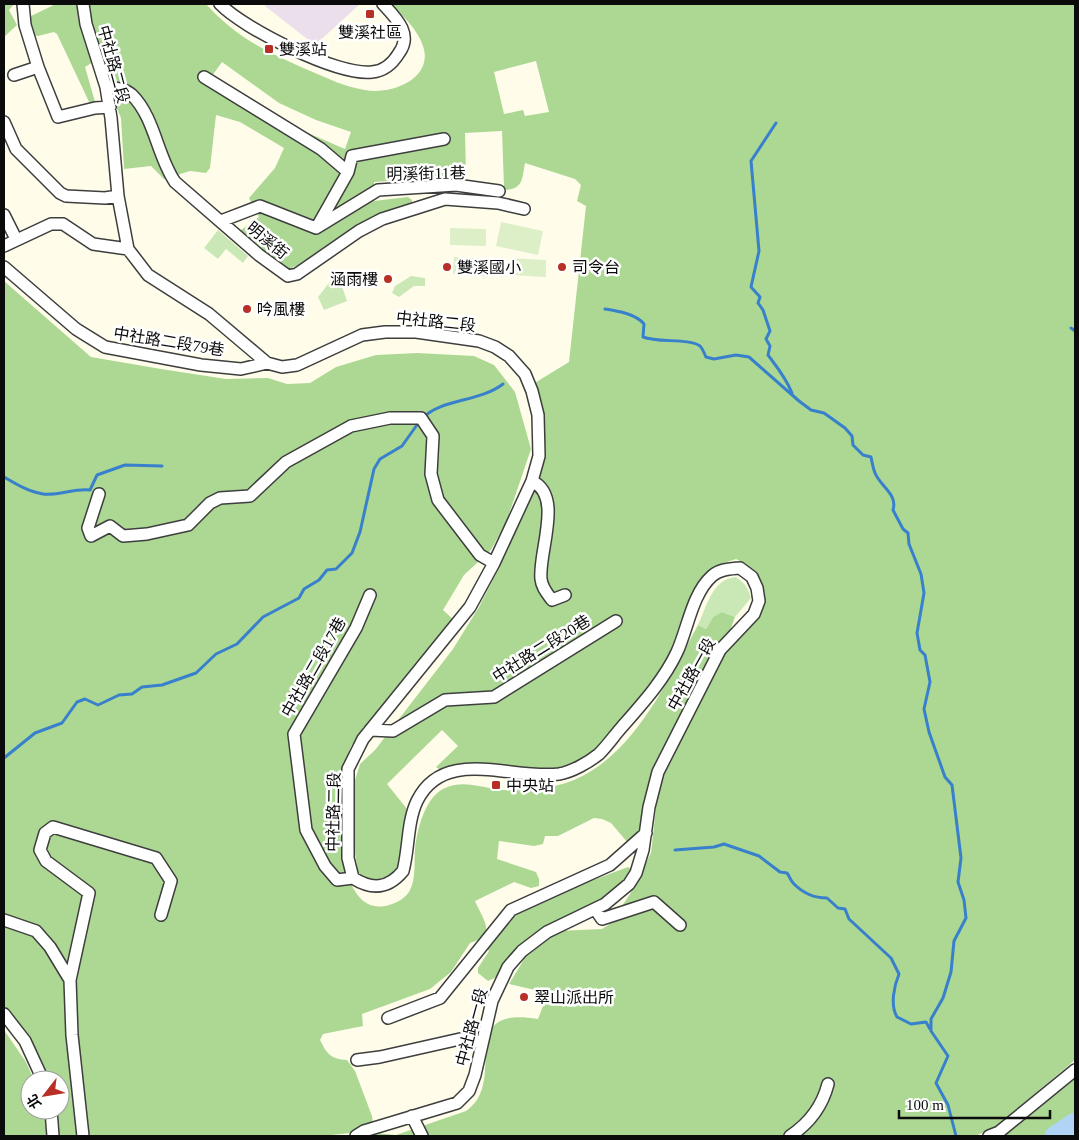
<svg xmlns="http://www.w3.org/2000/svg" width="1079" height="1140" font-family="'Times New Roman','Noto Sans TC',serif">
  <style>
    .industrial { fill: #eadfea }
    .green { fill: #cae8b5 }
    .forest { fill: #acd894; fill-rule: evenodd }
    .pitch { fill: #ddefc7 }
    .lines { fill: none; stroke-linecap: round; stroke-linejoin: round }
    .stream { stroke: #3880cb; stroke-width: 3 }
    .river { stroke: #b0d4f5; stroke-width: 19 }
    .minor-casing { stroke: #3e3e3e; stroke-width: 14 }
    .minor { stroke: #fff; stroke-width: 11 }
    .poi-dot { fill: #b82f26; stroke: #fff; stroke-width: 2 }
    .labels { text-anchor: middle; stroke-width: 5; stroke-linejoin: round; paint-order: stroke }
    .poi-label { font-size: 16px; fill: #0b0b0b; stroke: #fff; text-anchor: start }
    .street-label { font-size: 16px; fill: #0b0b0b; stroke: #fff }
  </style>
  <rect width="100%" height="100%" fill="#fffdea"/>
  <path class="industrial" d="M266,4H360L315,45L265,6Z"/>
  <path class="green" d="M218,230L248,256L243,263L226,249L218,259L204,248Z
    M411,276L425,278V286H414L399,297L392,293L395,286Z
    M332,279L342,286L347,301L324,310L318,297Z
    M736,577C745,583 748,588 751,598L735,617L722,612L713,617L706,629L698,625C707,606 712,579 736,577Z"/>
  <path class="forest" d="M4,4H14L9,10L17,25L4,37Z
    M56,4H81L95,61L85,67L95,102L91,106L57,34L54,32L38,36L32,35L29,17Z
    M87,4H206C237,38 267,52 308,70C327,78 345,87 365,90C391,95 434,79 423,46C418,30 403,16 391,4H1075V1060L994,1128L975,1136H368L376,1133L396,1135L466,1111C510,1081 452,1005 538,1019L548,993L509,984L526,956L543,941L557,931L602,929L610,924L630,894L651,853L657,799L665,772L699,700L725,652L762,608L764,597L761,584L746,564L736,559L721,564L710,571L664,666L598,750L558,771L440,770L436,767L458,746L442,730L387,784L407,809L408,823L403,865L387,881L363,880L358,871L354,848L355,780L360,764L375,750L453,649L479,607L496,573L536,474L533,384L569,362L586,206L577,201L581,185L575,179L525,163C522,177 524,188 507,190L504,187L502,131L465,133L466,173L461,176L374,182V201L408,197L412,200V204L314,258L285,271L242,234L241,230L259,217L249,198L275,168L284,148L240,122L216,115L210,168L206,173L190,171L164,179L151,166L124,169L121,118L110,92ZM536,61L549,112L525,116L523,110L504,114L494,72ZM222,62L279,103L316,120L351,132L345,149L301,130L212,76Z
    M4,281L91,357L161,369L226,379L268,378L287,384L310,383L336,367L376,355L417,353L474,356L494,365L515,392L531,449L507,520L491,550L464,575L443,610L454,620L351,746C344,762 341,780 340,797C338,826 341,920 389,905C397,903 407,897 410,890C416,879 414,861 415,849C417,830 425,798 443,789C463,779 481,788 502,790C511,790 520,789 529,789C620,788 660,694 698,625L706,629L713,617L722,612L735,617L730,631L717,645L693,687L672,735L645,832L628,843L611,823L602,819L594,818L558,836H545L543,844L534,846L499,841L497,859L536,872L539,879V886L531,888L514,882L475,901C483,920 498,935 470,943L451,972L430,989L362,1014L363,1026L323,1034L320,1040C327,1054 331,1059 347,1060L355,1071L372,1116L373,1123L351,1133L321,1136H59L56,1110H60V1080H48L4,1006Z
    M628,867L632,869V873L615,893L571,916L499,976L488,981L478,973V968L489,951L485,946L508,917L564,891Z
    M4,1030L26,1062L34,1080H30V1110H43L48,1136H4Z
    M1075,1077V1113L1072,1116L1043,1136H1000Z"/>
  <path class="pitch" d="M501,222L543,231L538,255L496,246Z
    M450,228L486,229V246L450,245Z
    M454,257L490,259L489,276L453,274Z
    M510,258L546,260V277L510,275Z"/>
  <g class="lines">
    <path class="stream" d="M776,123L751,161L759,251L751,287L760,297L758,303L763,310L770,331L766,339L770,346L768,355C777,367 786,378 792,393
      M605,309C618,311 636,314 644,324L643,337C658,343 689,338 700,346C703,349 704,353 706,357L714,359L736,355L749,357L799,401L811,410L824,413L845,428L852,436L853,445L863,455L871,457C872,462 873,468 875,473C880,486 898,494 893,510L903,529L908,533L909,544L921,574L924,593L917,633L920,650L925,655L930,682L924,709L929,732L945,777L952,785L961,858L958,882L964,900L966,918L954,941L951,972L943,998L931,1019V1031L948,1056L936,1083L948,1105L956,1136
      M1071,328L1075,331
      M423,418C440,399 480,402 503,384
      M4,477C16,484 29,492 43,494C59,496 74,488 90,490L97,475L125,465L162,466
      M4,758L35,733L62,723L77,702L85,699L98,705L119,695L132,694L142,687L162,685L196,673L216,654L237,644L263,617L299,598L304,589L319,580L327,570L336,569L352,553L360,532L374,469L380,459L402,446L419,422
      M675,850L714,847L724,844L759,856L780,872L787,873C790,877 790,880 794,884C803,893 814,898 827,898L838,908L845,909L849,919L891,958L899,974C894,986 890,1005 897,1017L911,1024L926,1022L930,1029"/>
    <path class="river" d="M1054,1136L1075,1122"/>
    <defs>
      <path id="minor" d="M23,4L25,25L38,67
        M83,4L86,24L106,87L111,118L118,196L128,249L148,275L209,314L267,363L282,367L297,365L362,335L385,332H416L479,341L495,347L509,356L525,374L532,391L538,415L539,456L532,481L494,563L470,607L363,739L348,769V858L353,878
        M220,4C244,29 338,76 372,72C384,71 393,63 399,53C413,34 396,18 383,4
        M14,75L38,67L58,117L95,108L110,107
        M204,77L321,149L348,172
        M106,87C115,88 125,88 132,95C155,118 157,156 175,182L259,255L288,276L297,274L359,231L382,219L445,199L498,203L524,209
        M4,122L16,149L60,193L66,196L105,198L118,196
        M4,215L16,239
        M221,221L260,206L316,228L378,190L456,185L499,191
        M317,227L348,172L352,156L444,139
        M4,246L51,224H63L93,244L128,249
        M4,267L76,329L105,347L201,365L241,369L267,363
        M532,481C564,496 538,552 541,579C542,588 547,593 552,600L565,595
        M99,494L88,528L91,536L110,526L123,536L147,534L188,525L210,503L220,498L250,496L286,462L351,426L390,418H421L433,436L431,474L438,500L480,555L494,563
        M370,730L393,731L445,700L494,697L616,621
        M353,878C372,890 388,889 403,871C409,849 407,822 417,801C444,746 511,780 559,774C572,772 589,762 599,754C607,746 614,736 621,728C642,704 664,680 677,652C688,628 692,594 712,576C720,569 730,569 740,568L752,577L757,588L759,601L754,614L720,650L658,772L649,807L643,850L636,873L629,884L605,904L547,932L522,951L508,967L492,1001L475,1075L469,1091L457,1103L364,1131L356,1136
        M353,878L337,880L325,866L306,830L294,734L356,628L370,595
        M595,909L602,919L654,902L680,925
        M4,920L36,931L50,947L70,980
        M4,1014L25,1041L43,1080
        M388,1018L440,998L511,910L610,865L646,833
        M357,1060L380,1057L460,1039L481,1043
        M51,1110L53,1136
        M412,1116L422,1136
        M83,1136L72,1035L70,980L89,893L46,861L40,850L45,833L53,827L156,858L171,881L161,915
        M790,1136C810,1123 822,1107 828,1084
        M989,1136L999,1132L1075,1070"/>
    </defs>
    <use href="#minor" class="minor-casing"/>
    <use href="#minor" class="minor"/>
  </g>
  <g class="poi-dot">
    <rect x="365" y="9" width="10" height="10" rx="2.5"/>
    <rect x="264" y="44" width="10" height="10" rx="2.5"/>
    <circle cx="447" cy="267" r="5"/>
    <circle cx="562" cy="267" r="5"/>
    <circle cx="388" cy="279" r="5"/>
    <circle cx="247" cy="309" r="5"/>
    <rect x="491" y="780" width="10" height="10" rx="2.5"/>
    <circle cx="524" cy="997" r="5"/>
  </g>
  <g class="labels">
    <g class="poi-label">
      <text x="370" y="38" text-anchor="middle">雙溪社區</text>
      <text x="279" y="55">雙溪站</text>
      <text x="457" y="273">雙溪國小</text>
      <text x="572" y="273">司令台</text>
      <text x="378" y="285" text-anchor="end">涵雨樓</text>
      <text x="257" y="315">吟風樓</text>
      <text x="506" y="791">中央站</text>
      <text x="534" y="1003">翠山派出所</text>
    </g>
    <g class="street-label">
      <text transform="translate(114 64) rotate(75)" y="6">中社路二段</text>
      <text transform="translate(426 173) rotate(-1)" y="6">明溪街11巷</text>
      <text transform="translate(268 240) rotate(39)" y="6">明溪街</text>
      <text transform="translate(436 321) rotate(6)" y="6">中社路二段</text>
      <text transform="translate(169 341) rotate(9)" y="6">中社路二段79巷</text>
      <text transform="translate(541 648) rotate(-32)" y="6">中社路二段20巷</text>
      <text transform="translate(313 667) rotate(-60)" y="6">中社路二段17巷</text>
      <text transform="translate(691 674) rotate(-61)" y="6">中社路一段</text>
      <text transform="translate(333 812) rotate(-89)" y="6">中社路二段</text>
      <text transform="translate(471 1027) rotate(-75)" y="6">中社路一段</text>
    </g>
  </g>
  <rect width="1079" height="1140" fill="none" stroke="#0b0b0b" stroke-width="10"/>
  <g transform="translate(45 1095) rotate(239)"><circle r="24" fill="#ffffff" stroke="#9d9d9d"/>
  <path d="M0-4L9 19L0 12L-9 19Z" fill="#b82f26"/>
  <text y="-8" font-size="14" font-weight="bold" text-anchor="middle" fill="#0b0b0b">北</text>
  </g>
  <path d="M899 1110v8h151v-8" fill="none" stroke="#0b0b0b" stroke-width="2.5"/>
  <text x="906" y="1110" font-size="15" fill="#0b0b0b" stroke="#ffffff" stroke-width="4" paint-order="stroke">100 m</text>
</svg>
